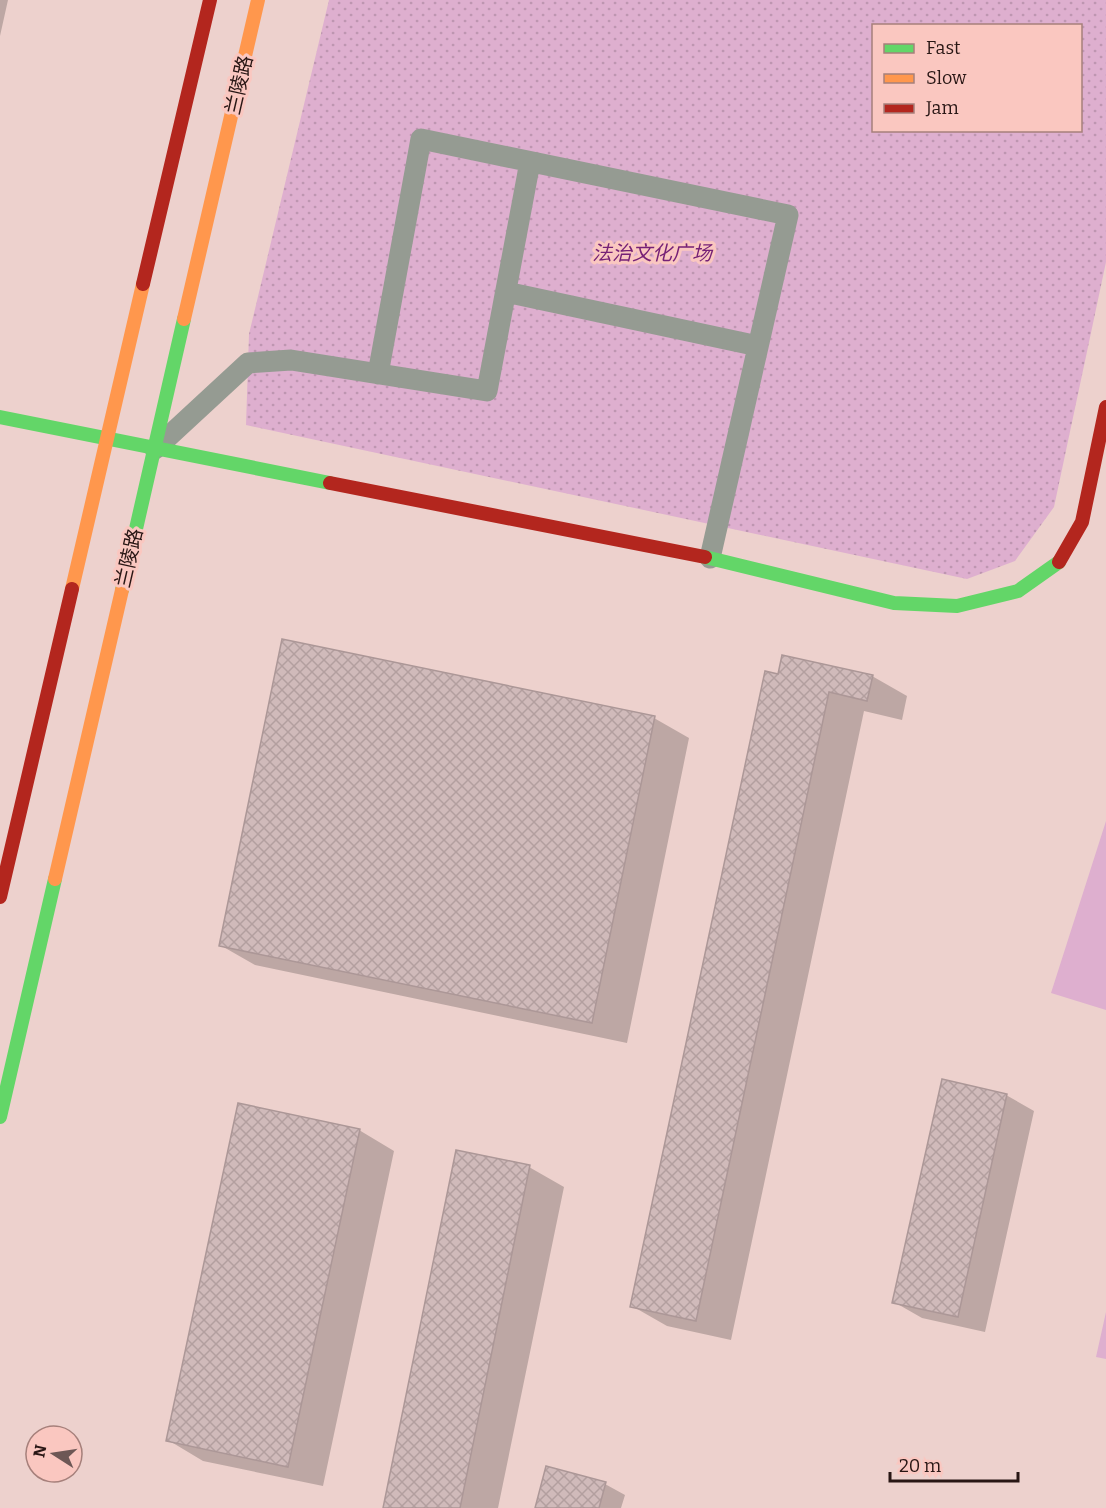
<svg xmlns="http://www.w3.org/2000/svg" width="1106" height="1508" font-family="Bitter,'Noto Sans SC',serif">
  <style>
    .grass { fill: #deafcf }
    .park { fill: url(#park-dots); fill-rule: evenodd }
    .shadow { fill: #0003 }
    .building { fill: url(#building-cross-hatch); stroke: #ac9797; stroke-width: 1.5 }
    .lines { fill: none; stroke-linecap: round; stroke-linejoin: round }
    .lane { stroke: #959b92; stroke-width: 21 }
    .fast { stroke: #63d668; stroke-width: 14 }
    .slow { stroke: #ff974d; stroke-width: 14 }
    .jam { stroke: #b3261e; stroke-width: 14 }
    .labels { text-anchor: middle; stroke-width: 6; stroke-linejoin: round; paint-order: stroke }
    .street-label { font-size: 20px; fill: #281614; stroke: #fac7c0 }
    .park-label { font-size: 20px; font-style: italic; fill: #762176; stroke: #fac7c0 }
  </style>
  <defs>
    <pattern id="park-dots" width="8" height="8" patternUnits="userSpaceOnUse" patternTransform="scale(1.5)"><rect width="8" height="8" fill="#deafcf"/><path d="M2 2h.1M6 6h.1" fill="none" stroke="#be96b1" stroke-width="1.8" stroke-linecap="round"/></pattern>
    <pattern id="building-cross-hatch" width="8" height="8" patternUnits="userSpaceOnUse" patternTransform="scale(1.5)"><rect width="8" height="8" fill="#d0baba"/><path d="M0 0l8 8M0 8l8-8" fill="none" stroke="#b39f9f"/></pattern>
  </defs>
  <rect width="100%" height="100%" fill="#edd1cd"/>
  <path class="grass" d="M1106,821V1010L1051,993Z
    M1106,1312V1359L1096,1357Z"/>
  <path class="park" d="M329,0H1106V262L1054,507L1015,561L967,579L246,425L249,334ZM874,26H1080V130H874Z"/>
  <path class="shadow" d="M0,0H8L0,36Z
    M780,676H872L907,696L902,720L864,711L731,1340L667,1326L632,1306Z
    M654,718L689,738L627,1043L255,965L220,945Z
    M1006,1095L1034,1111L985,1332L922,1318L894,1302Z
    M359,1130L394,1151L323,1486L203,1461L168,1440Z
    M529,1167L564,1187L498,1508H384Z
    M605,1484L625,1495L621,1508H536Z"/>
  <path class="building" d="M282,639L655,716L592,1023L219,946Z
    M782,655L873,675L867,701L829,692L696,1321L630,1307L765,671L778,674Z
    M942,1079L1007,1094L958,1317L892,1303Z
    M238,1103L360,1129L288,1467L166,1441Z
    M456,1150L530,1165L460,1508H383Z
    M546,1466L606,1482L599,1508H535Z"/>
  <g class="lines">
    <path class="lane" d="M506,292L758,346
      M378,374L421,139L788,215L710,558
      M155,449L248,363L291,360L487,391L530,162"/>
    <path class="fast" d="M0,417L330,483
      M705,557L894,603L957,606L1018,591L1059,562
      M122,590L184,319
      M0,1117L55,879"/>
    <path class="slow" d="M184,319L258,0
      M72,589L143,284
      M55,879L122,590"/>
    <path class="jam" d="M143,284L210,0
      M330,483L705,557
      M1059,562L1082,522L1106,407
      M0,897L72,589"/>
  </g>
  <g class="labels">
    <g class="street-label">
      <text transform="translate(239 85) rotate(-77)" y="7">兰陵路</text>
      <text transform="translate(129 558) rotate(-77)" y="7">兰陵路</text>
    </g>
    <g class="park-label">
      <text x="652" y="260">法治文化广场</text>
    </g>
  </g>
  <rect x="872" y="24" width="210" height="108" fill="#fac7c0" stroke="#a6807b" stroke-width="1.5"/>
  <rect x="884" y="44" width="30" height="9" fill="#63d668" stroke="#a6807b" stroke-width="1.5"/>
  <text x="926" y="54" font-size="18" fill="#281614">Fast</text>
  <rect x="884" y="74" width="30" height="9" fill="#ff974d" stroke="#a6807b" stroke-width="1.5"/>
  <text x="926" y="84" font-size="18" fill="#281614">Slow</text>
  <rect x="884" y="104" width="30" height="9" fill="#b3261e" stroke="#a6807b" stroke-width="1.5"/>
  <text x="926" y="114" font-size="18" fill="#281614">Jam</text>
  <g transform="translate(54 1454) rotate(282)"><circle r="28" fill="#fac7c0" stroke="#a6807b" stroke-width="1.5"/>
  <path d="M0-4.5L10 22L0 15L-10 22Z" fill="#6d5755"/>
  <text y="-9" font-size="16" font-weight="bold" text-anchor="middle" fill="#281614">N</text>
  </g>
  <path d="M890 1472v9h128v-9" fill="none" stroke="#281614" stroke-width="3"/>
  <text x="899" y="1472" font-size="18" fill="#281614" stroke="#fac7c0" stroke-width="4.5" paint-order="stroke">20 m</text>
</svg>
